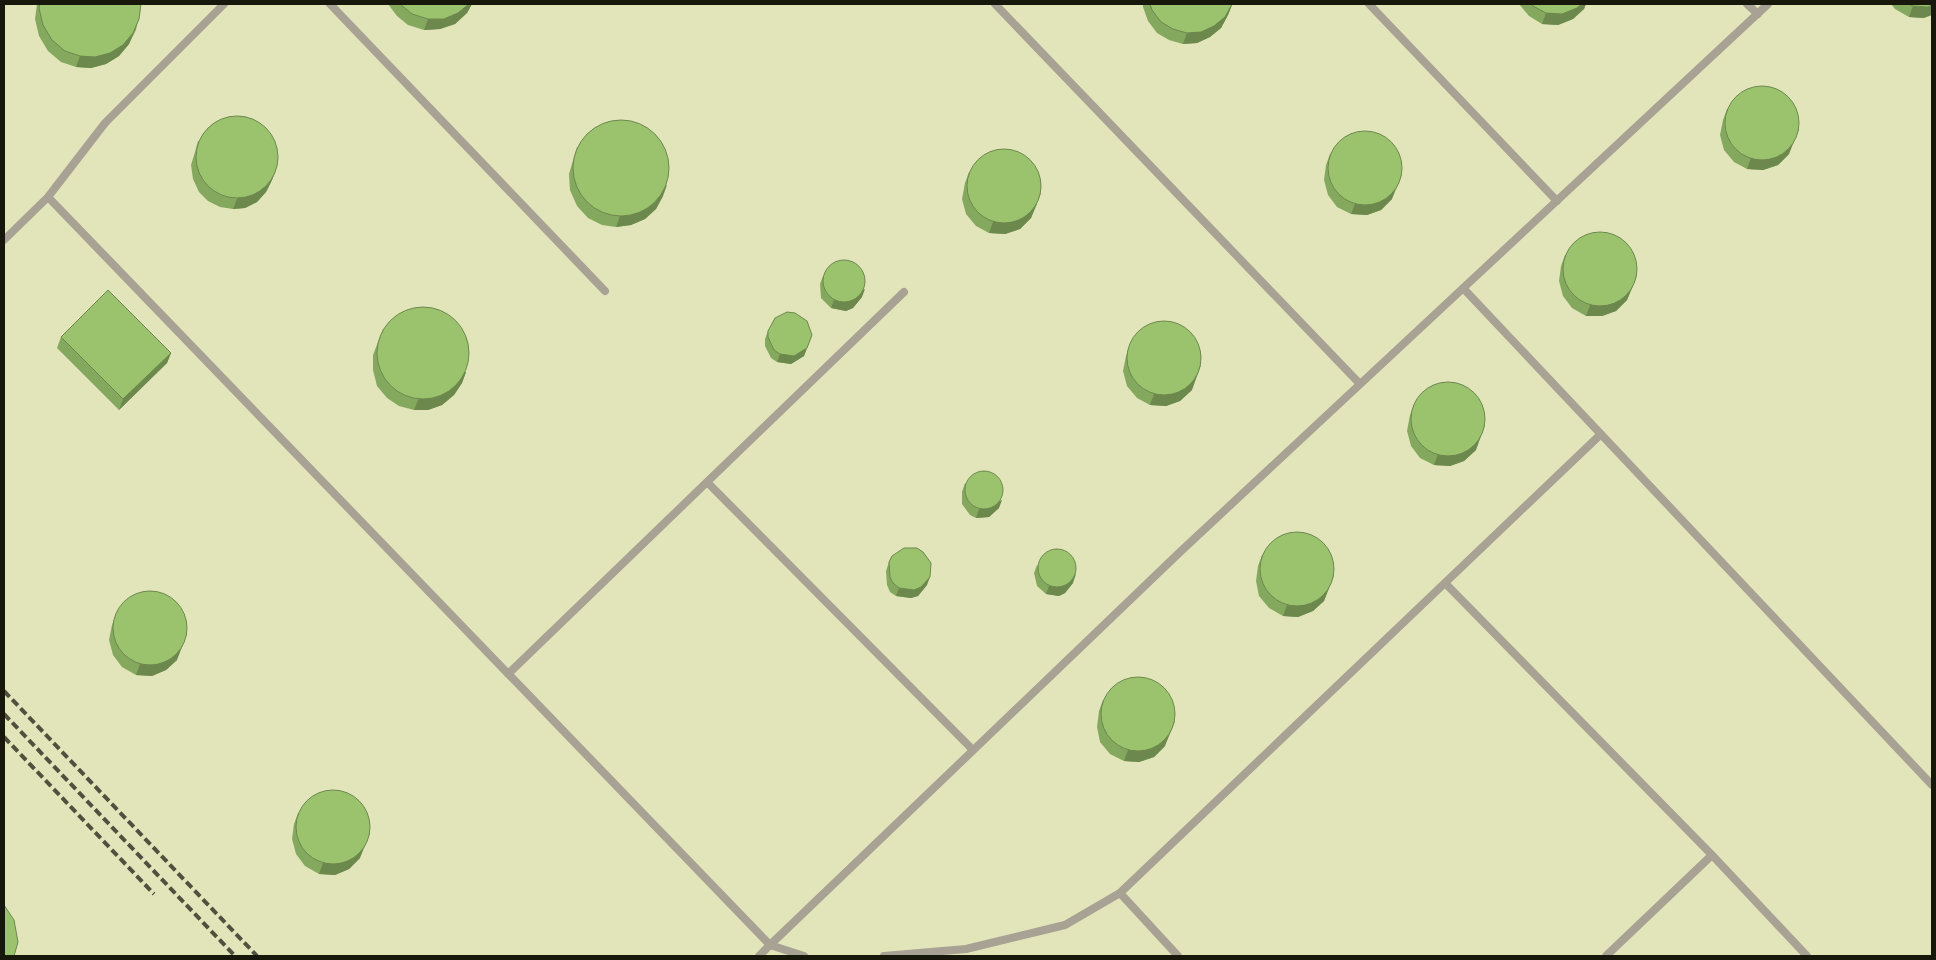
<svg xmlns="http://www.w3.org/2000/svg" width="1936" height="960" font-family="Commissioner,sans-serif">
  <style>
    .built { fill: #e2e5ba }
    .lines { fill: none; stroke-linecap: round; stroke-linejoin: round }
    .service { stroke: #a7a294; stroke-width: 8 }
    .rail { stroke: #4f503d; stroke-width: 4; stroke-dasharray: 8 4; stroke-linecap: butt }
    .wall { fill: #85a85f }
    .shaded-wall { fill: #6c884d }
    .building { fill: #9bc36e; stroke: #6c884d }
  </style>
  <rect width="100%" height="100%" fill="#eceecb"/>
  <path class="built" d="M4,4H1932V956H4Z"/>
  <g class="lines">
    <path class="service" d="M330,4L605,291
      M995,4L1360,384
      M1369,4L1557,201
      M1747,4L1758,14
      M48,197L770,945L1180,552L1768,4
      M4,240L48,197L105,123L224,4
      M1463,288L1932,785
      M707,482L973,750
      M1445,583L1712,855L1807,956
      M508,674L904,292
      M1120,893L1178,956
      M759,956L770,945L804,956
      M884,956L966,949L1065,925L1120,893L1601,434
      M1606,956L1712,855"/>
    <path class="rail" d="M4,691L257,956
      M4,714L235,956
      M4,737L154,894"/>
  </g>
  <path class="wall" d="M37,4H141L136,30L129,44L119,56L106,64L91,68L76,67L61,62L48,51L39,36L35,19Z
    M388,4H472L467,13L455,24L440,29L424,30L408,25L397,16Z
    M1143,4H1232L1228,15L1221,28L1210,37L1197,43L1183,44L1169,40L1157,33L1148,21L1143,7Z
    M1519,4H1586L1584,9L1573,19L1558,25L1542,24L1529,16Z
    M1891,4H1932L1924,18L1909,17L1895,9Z
    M1727,109L1789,154L1778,165L1763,170L1747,169L1734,162L1724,150L1720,135L1723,120Z
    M198,141L276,169L272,180L266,192L257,202L245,208L233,209L220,207L208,201L199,192L193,179L191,165L195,152Z
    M577,147L663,196L656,209L645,219L631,225L616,227L602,225L588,218L577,206L570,190L569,174Z
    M1330,154L1392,199L1381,210L1367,215L1351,214L1337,207L1328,195L1324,180L1326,165Z
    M969,172L1037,204L1031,218L1020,229L1005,234L989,233L976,226L966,214L962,199L965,183Z
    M1565,255L1633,286L1627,300L1616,311L1602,316H1586L1572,308L1563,296L1559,281L1561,266Z
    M823,276L862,297L853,308L846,311L831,308L821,298L820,284Z
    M383,329L466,372L462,383L454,395L442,405L428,410H414L399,406L387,398L377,386L373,370V355Z
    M768,331L812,335L804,356L791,364L777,362L771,358L765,346V339Z
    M61,337L171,353L167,363L119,410L57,348Z
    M1130,345L1192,390L1180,401L1166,406L1150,405L1137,398L1127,386L1123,371L1126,356Z
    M1414,405L1476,450L1464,461L1450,466L1434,465L1420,458L1411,446L1407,431L1410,415Z
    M965,483L999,508L989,517L976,518L970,515L962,504V492Z
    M1262,555L1334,575L1324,601L1313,611L1298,617L1283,616L1269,608L1259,596L1256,581L1258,566Z
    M889,562L927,585L918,596L911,598L896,596L890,592L887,585L886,571Z
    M1037,565L1073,583L1065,593L1059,596L1046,594L1037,586L1034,573Z
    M116,614L177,660L166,670L152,676L136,675L122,667L113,655L109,640L112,625Z
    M1103,700L1165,746L1154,757L1139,762L1124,761L1110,754L1100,742L1097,727L1099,711Z
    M298,813L360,858L349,869L335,875L319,874L305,866L296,854L292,839L294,824Z"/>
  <path class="shaded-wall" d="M469,4H472L467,13L455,24L440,29L424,30L428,19Z
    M1582,4H1586L1584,9L1573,19L1558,25L1542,24L1546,13Z
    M1232,5L1228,15L1221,28L1210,37L1197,43L1183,44L1187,33Z
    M1932,5V15L1924,18L1909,17L1913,6Z
    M139,19L129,44L119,56L106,64L91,68L76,67L80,56Z
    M1799,129L1789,154L1778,165L1763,170L1747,169L1751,158Z
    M276,169L272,180L266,192L257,202L245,208L233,209L237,199Z
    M1402,174L1392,199L1381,210L1367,215L1351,214L1355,204Z
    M667,185L663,196L656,209L645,219L631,225L616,227L620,216Z
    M1041,193L1031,218L1020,229L1005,234L989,233L993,222Z
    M1637,275L1627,300L1616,311L1602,316H1586L1590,305Z
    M865,289L862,297L853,308L846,311L831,308L834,300Z
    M807,348L804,356L791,364L777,362L780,354Z
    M171,353L167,363L119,410L123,399Z
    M1201,365L1192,390L1180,401L1166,406L1150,405L1154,394Z
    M466,372L462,383L454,395L442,405L428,410H414L418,400Z
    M1485,425L1476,450L1464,461L1450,466L1434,465L1438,454Z
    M1002,500L999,508L989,517L976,518L979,509Z
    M1076,574L1073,583L1065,593L1059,596L1046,594L1049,586Z
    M1334,575L1324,601L1313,611L1298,617L1283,616L1287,605Z
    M930,577L927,585L918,596L911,598L896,596L899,588Z
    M187,634L177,660L166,670L152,676L136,675L140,664Z
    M1175,721L1165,746L1154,757L1139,762L1124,761L1128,750Z
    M370,833L360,858L349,869L335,875L319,874L323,863Z"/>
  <path class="building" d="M40,4H141L139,19L133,33L123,45L110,53L95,57L80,56L65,51L52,40L43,25L39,8Z
    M400,4H469L458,13L444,19H428L412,14Z
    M1150,4H1232L1225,17L1214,26L1201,32L1187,33L1173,29L1161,22L1152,10Z
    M1531,4H1582L1577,8L1562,14L1546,13L1533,6Z
    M1909,4H1932V5L1928,7L1913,6Z
    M1725 123a37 37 0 1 1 74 0a37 37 0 1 1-74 0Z
    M196 157a41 41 0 1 1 82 0a41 41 0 1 1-82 0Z
    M573 168a48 48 0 1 1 96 0a48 48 0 1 1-96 0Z
    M1328 168a37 37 0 1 1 74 0a37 37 0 1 1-74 0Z
    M967 186a37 37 0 1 1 74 0a37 37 0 1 1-74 0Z
    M1563 269a37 37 0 1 1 74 0a37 37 0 1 1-74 0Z
    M823 281a21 21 0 1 1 42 0a21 21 0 1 1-42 0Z
    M108,290L171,353L123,399L61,337Z
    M377 353a46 46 0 1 1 92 0a46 46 0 1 1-92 0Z
    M787,312L795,313L807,321L812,335L807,348L794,356L780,354L774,350L768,337V331L775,318Z
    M1127 358a37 37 0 1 1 74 0a37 37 0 1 1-74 0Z
    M1411 419a37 37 0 1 1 74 0a37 37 0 1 1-74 0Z
    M965 490a19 19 0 1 1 38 0a19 19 0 1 1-38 0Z
    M1260 569a37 37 0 1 1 74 0a37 37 0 1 1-74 0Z
    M904,548H917L923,552L931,563L930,577L921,587L914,590L899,588L893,583L890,577L889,562L892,556Z
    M1038 568a19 19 0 1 1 38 0a19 19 0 1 1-38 0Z
    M113 628a37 37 0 1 1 74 0a37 37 0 1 1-74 0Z
    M1101 714a37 37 0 1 1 74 0a37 37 0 1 1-74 0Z
    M296 827a37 37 0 1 1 74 0a37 37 0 1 1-74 0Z
    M4,905L14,920L18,942L14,956H4Z"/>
  <rect width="1936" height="960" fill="none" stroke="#17180b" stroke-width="10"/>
</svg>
